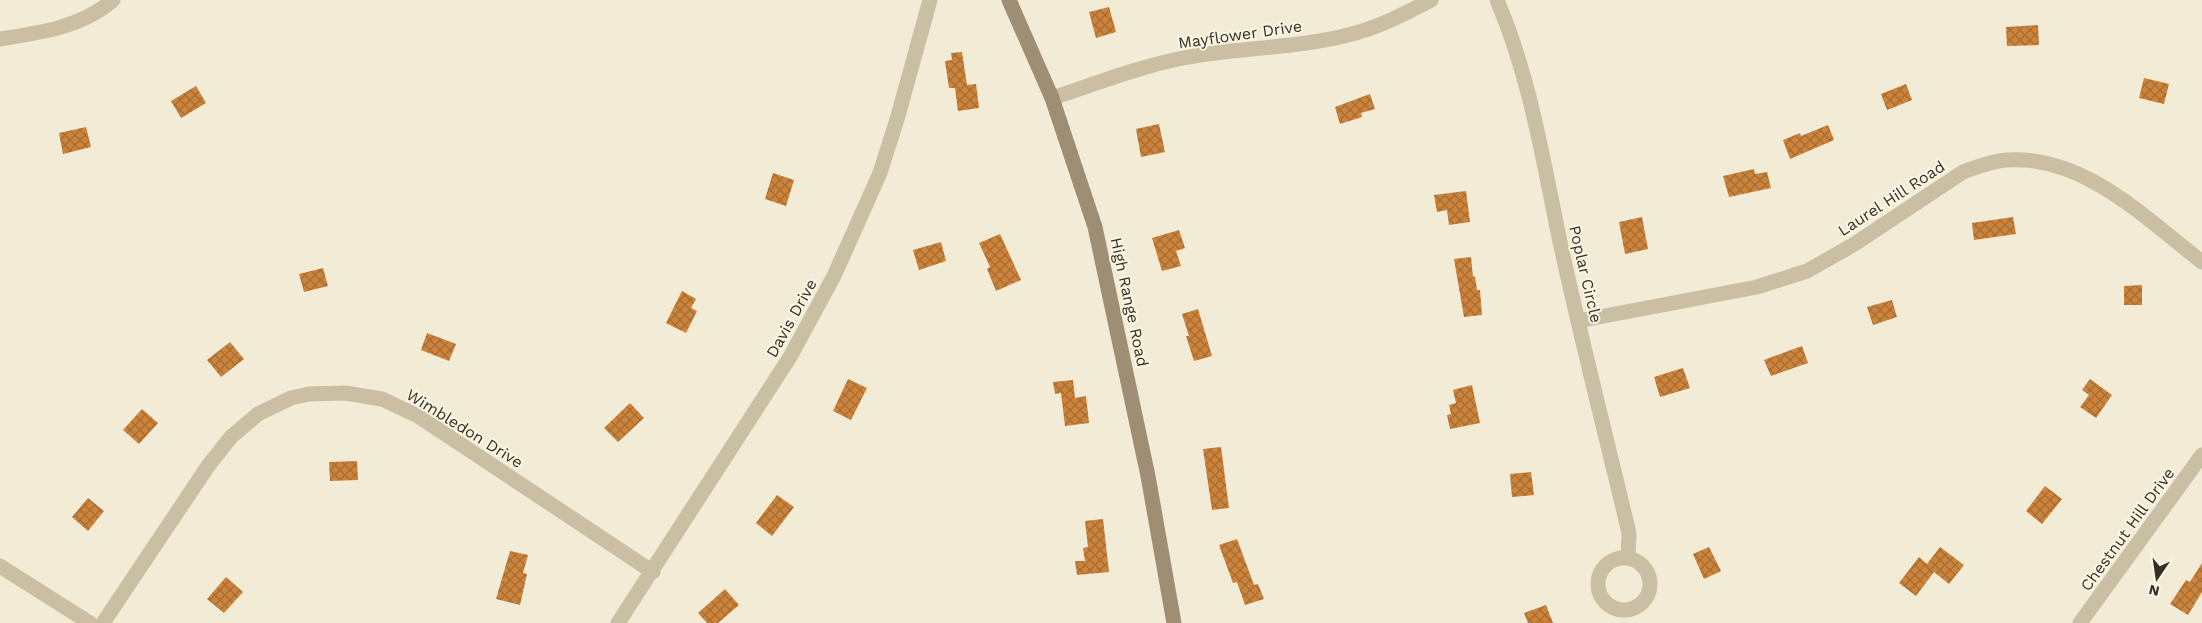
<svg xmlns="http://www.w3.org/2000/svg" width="2202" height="623" font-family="'Work Sans',sans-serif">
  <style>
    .building { fill: url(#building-cross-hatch) }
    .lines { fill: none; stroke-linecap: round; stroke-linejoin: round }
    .street { stroke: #cabfa3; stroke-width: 15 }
    .secondary { stroke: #9e8e74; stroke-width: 15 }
    .labels { text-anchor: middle; stroke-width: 4; stroke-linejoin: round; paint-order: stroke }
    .street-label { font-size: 16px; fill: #352e25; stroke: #faf5e3 }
  </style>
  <defs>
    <pattern id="building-cross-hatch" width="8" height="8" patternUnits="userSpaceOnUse" patternTransform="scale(1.25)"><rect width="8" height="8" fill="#cc833b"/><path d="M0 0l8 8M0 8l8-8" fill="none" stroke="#a66c31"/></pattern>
  </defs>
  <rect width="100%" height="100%" fill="#f2ecd7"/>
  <path class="building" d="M1109,7L1116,32L1096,38L1089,12Z
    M2038,25L2039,45L2007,46L2006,27Z
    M962,52L967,85L976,84L979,108L958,111L955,88H949L945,61L952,60L951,53Z
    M2144,78L2169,84L2164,104L2139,98Z
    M1906,84L1912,100L1887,110L1881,94Z
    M196,86L206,103L181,118L171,101Z
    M1370,94L1375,109L1361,113L1362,117L1340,124L1335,107Z
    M1159,124L1165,152L1141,157L1136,129Z
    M1828,125L1834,140L1790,159L1783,140L1800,133L1801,136Z
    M86,127L91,147L63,154L59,133Z
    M1754,169L1755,174L1767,172L1771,188L1729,197L1723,176Z
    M773,173L794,180L786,206L765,199Z
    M1466,191L1470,222L1449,225L1447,210L1437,212L1434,195Z
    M1642,217L1648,249L1625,254L1619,222Z
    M2013,217L2016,234L1974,240L1972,223Z
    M1179,230L1185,248L1176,251L1181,266L1162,271L1152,238Z
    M1000,234L1021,280L996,291L987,269L990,267L979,243Z
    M941,242L946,261L919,270L913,250Z
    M1471,257L1473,277L1475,276L1477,290H1480L1482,315L1464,317L1454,259Z
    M323,268L328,286L304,292L299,274Z
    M2142,285V305H2124V286Z
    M682,291L696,299L691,308L697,311L686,333L666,323Z
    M1892,300L1897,317L1873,325L1867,307Z
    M1198,309L1212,356L1194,361L1186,336H1189L1182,314Z
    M427,333L456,344L449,361L421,350Z
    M230,342L244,359L221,377L207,360Z
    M1802,346L1808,363L1771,376L1764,360Z
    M1683,368L1690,388L1660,397L1654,377Z
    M848,379L867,388L851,420L833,411Z
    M2090,379L2112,395L2096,418L2080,407L2089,395L2082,390Z
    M1073,380L1075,398L1086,396L1089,423L1065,426L1061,393L1055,394L1053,382Z
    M1472,385L1480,423L1450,429L1447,415L1451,414L1449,405L1456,403L1453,390Z
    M630,403L644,418L618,442L604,428Z
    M142,409L158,423L139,444L123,430Z
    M1221,447L1229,508L1212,510L1203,449Z
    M357,461L358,480L330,481L329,462Z
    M1531,472L1534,495L1512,497L1510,474Z
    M2045,486L2062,499L2042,524L2026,511Z
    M777,495L794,507L772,536L756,523Z
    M88,498L104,511L88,531L72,517Z
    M1103,519L1109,572L1077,575L1075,561H1085L1083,548L1088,547L1085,521Z
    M1237,539L1254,585L1258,584L1264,599L1245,605L1237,582L1233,583L1219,545Z
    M1709,547L1721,571L1704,579L1693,554Z
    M1940,547L1964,565L1949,584L1934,572L1916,596L1899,583L1919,557L1927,564Z
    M510,551L528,555L523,573L527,574L520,605L496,599Z
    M2202,563V592L2188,615L2170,604L2186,580L2190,582Z
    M226,577L243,592L224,613L207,599Z
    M725,589L739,605L718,623H707L698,613Z
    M1546,605L1553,623H1528L1524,613Z"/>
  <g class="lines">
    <path class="street" d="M1497,0C1530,77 1543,160 1560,242C1581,339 1606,436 1629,533L1628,558
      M0,39C40,33 82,27 113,0
      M1052,98C1095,84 1138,67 1183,58C1237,47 1294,49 1348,35C1378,28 1404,14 1431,0
      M1578,321L1757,287L1807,271L1853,245L1963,172C1977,167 1991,161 2007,160C2084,155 2145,218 2202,262
      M1598 584a26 26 0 1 1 52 0a26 26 0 1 1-52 0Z
      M0,566L90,623
      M103,623L208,466L231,437L258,414L291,398L309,394L345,393L382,399L418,416L653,572
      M618,623L790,357L834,276L880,173L898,116L930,0
      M2080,623L2202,455"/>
    <path class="secondary" d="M1009,0L1052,98L1095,227L1148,476L1174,623"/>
  </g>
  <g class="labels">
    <g class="street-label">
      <text transform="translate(1240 34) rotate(-8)" y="6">Mayflower Drive</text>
      <text transform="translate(1891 198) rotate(-33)" y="6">Laurel Hill Road</text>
      <text transform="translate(1586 274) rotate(77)" y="6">Poplar Circle</text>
      <text transform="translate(1130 302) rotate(78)" y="6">High Range Road</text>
      <text transform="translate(791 318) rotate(-61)" y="6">Davis Drive</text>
      <text transform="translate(465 428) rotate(32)" y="6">Wimbledon Drive</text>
      <text transform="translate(2127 529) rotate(-54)" y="6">Chestnut Hill Drive</text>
    </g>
  </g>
  <g transform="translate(2157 578) rotate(193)" stroke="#faf5e3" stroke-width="4" paint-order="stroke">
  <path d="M0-4L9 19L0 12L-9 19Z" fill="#352e25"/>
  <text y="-8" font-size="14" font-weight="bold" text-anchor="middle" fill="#352e25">N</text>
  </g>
</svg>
